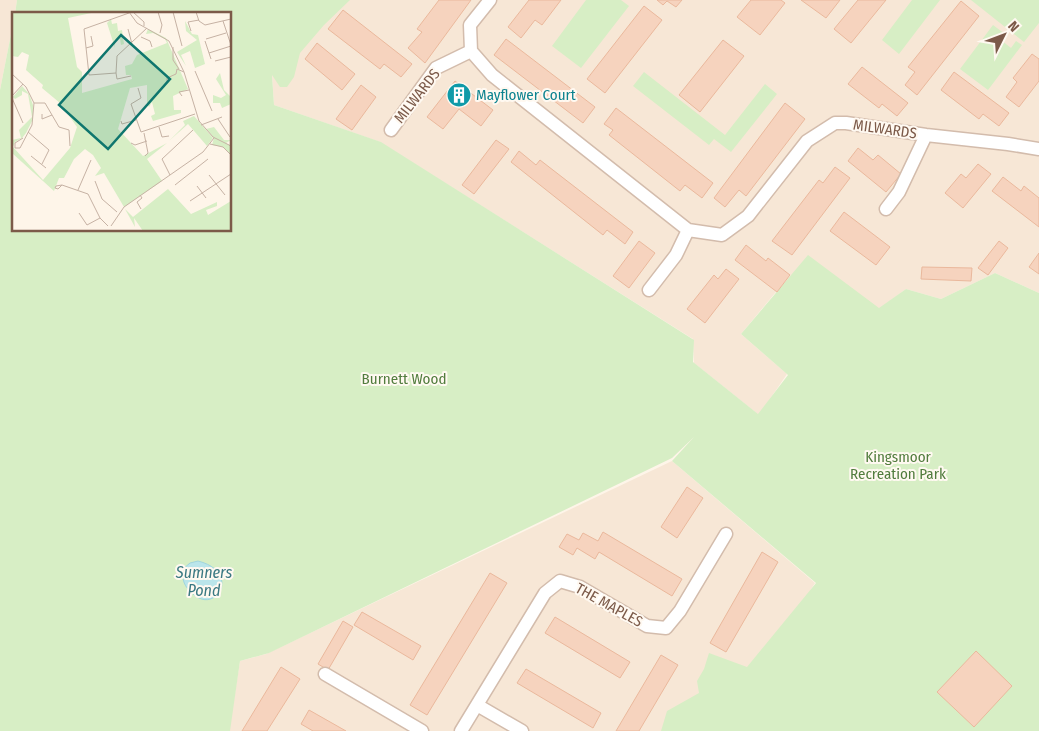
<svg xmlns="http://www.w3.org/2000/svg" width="1039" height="731" font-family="'Fira Sans Condensed',sans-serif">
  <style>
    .residential { fill: #f7e7d6 }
    .green { fill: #d7eec5 }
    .water { fill: #bae5ea; stroke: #a0d5dd }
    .building { fill: #f6d3be; stroke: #eab89c }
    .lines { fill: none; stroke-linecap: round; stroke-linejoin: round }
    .minor-casing { stroke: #d3bcac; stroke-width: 15 }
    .minor { stroke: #fff; stroke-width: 12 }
    .labels { text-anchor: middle; stroke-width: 4; stroke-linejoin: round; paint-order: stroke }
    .culture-label { font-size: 15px; fill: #0d838f; stroke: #fff9f1; text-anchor: start }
    .street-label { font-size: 15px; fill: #7c5a49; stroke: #fff9f1 }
    .park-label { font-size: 15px; fill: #517c3d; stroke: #fff9f1 }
    .water-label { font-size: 16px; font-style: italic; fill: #3a7882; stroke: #fff9f1 }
    .inset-road { fill: none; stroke: #c6b2a4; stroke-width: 1 }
    .view { fill: #0f766e; fill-opacity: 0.15; stroke: #0f766e; stroke-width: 2.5 }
    .inset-edge { fill: none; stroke: #7c5a49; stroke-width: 2.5 }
  </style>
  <rect width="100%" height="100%" fill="#fef5e9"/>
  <path class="residential" d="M0,0H17L15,14H14V19L0,90Z
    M334,0H1039V293L995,273L941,299L906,289L879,309L790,275L741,334L787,374L759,415L694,363L693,339L380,142L274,105L272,74Z
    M672,461L815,583L721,731H229L240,661L266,654Z"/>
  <path class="green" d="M17,0H350L324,25L300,53L294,77L287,87H280L272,75L274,105L381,142L694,340L693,362L758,414L788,375L741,334L808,255L879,308L906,289L941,299L995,273L1039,293V731H661L667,711L699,693L697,681L704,669L709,653L747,667L816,583L672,461L694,437L672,458L269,653L240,661L230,731H0V90L14,19V230H230V14H15Z
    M586,0H621L629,6L581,68L552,46Z
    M912,0H940L899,54L882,40Z
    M971,0H1039V23L1024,42Z
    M993,25L1005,34L1001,40L1011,48L1016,41L1022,45L988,90L960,69Z
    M644,72L725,135L765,84L777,94L731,152L714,139L709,145L633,86Z"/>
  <path class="water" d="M198,561C242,572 216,615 193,594C184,586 182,581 183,569L190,563Z"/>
  <path class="building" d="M439,0H471L425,63L408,48L422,32L417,29Z
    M529,0H561L542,25L535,20L521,38L508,27Z
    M657,0H682L676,7L667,1L663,5Z
    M751,0H781L785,3L760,35L737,17Z
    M801,0H840L826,18Z
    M858,0H886L851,43L834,29Z
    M961,1L979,16L917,95L905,85L915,72L908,67Z
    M644,6L662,20L605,93L587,79Z
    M343,10L412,64L401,77L384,64L380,69L328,29Z
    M506,39L595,107L583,123L494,55Z
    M723,40L744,56L700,112L679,95Z
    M317,43L355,74L342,90L305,59Z
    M1032,54L1039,59V81L1019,107L1006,97L1017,82L1013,78Z
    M862,67L908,103L897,116L882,104L879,108L848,84Z
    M954,72L1009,113L999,126L983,114L979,119L941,90Z
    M455,81L493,110L481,126L459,109L443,129L427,117Z
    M361,85L376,97L352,130L336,119Z
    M785,103L805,119L746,196L739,190L725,207L714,198Z
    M616,108L713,183L702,198L685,185L680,191L609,135L613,130L604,124Z
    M496,140L509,149L474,194L462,185Z
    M858,148L873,160L878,155L901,174L886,192L848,161Z
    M519,151L536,165L540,160L633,232L625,244L607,230L603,235L511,162Z
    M978,164L991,174L963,208L945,193L961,174L966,178Z
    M835,167L850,178L792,255L772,241L819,180L823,183Z
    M1003,177L1021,191L1024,186L1039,198V227L992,191Z
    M844,212L890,247L876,265L830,231Z
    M639,241L655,253L629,288L613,276Z
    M999,241L1008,248L988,275L978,268Z
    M746,245L766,261L768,258L790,275L777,292L735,260Z
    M1039,253V274L1029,267Z
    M922,267L972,268L971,281L921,279Z
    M726,269L739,279L705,323L687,309L714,275L718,279Z
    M687,487L703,498L677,538L661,527Z
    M603,532L682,579L672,596L599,552L595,559L577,548L573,555L559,547L567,534L579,540L583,533L598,541Z
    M762,552L778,562L726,652L710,643Z
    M490,573L507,583L427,715L410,705Z
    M362,612L421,646L413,660L354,625Z
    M555,617L630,662L620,678L545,633Z
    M343,621L353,627L328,670L318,664Z
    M976,651L1012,686L974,727L937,692Z
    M661,655L678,665L639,731H616Z
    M281,667L300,679L267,731H242Z
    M526,669L601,713L593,728L517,683Z
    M309,710L346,731H313L301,724Z"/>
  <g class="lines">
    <defs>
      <path id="minor" d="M490,0L470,25L471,51L492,75L688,230L722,235L748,216L807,141L835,123H846L926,135L1008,144L1039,149
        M391,130L436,68L471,51
        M886,209L899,192L926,135
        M649,290L676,255L688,230
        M325,674L422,731
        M477,705L522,731
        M461,731L545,593L560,581L580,587L647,626L666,628L680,611L726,534"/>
    </defs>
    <use href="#minor" class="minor-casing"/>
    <use href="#minor" class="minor"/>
  </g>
  <defs>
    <symbol id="building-disc" viewBox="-11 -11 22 22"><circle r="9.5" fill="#0f9aa8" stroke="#fff9f1"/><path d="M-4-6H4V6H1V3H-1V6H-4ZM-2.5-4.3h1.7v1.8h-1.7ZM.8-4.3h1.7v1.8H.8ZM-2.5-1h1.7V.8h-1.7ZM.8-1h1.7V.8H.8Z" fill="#fff"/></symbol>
  </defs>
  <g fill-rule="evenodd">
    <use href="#building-disc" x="445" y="81" width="28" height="28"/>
  </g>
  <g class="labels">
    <g class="culture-label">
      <text x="476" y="100">Mayflower Court</text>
    </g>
    <g class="street-label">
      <text transform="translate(417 96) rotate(-52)" y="5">MILWARDS</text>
      <text transform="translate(885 129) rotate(8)" y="5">MILWARDS</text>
      <text transform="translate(609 605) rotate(29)" y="5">THE MAPLES</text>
    </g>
    <g class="park-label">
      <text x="404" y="384">Burnett Wood</text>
      <text x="898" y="462">Kingsmoor<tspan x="898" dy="17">Recreation Park</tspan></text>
    </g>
    <g class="water-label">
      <text x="204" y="578">Sumners<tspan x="204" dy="18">Pond</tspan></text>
    </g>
  </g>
  <g transform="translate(12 12)">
    <rect width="219" height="219" fill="#fef5e9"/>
    <path d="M0,0H84L56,6L65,55L70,60V81L120,67L119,63H114L113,54L120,52L125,43L155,31L153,27L141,21L134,22L136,17L154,26L176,77L161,84L162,98H169V101L141,109L139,104L143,102L140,90L137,95L135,91V73L118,76L106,117L131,144L155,131L135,147L150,169L112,195L92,161L83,164L89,156L81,143L73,137L62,147L52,166H47L42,179L0,141V128L9,126L7,118L20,105L16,82L10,79V83L3,87L1,85L10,74L17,82L21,93V107L14,121L10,126L3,130L1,135L31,168L58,136L65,115L48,91L30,76L31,73L14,58L17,43L10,40L6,45L0,44ZM99,7L100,12L105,11L106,19L110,18L112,32L109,33L108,27L102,28L103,36L95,11ZM173,9L180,22L186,23L193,52L183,56L178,39L169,43L174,54L165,40L185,28L174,19ZM208,61L212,78L219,85V92L210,96L208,91H201V83L209,86L214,83L204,67ZM182,104L201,126L195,134L176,112L157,129L173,113L171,109ZM202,115L212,128H219L214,131L219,134V143L211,135L200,133L202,126L194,117ZM156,177L179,202L205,190V194L194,198L196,203L219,189V219H131L122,206L123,215L113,197L121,205Z" fill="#d7eec5"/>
    <path class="inset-road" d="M117,0L125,11L157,29L172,60L187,109L201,125L219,134M121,0L132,10V14M146,0L150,13L148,21M161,0L170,34M184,0L187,9L193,13L219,7M117,1L72,17L77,63L104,61L105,44L135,16M211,9L219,33M116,17L120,32M179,19L176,10L187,8M129,25L138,29L140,35M194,27L214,21M193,29L199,47M161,35V48L167,57M74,36L81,34L79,24M197,41L219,34M203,49L219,45M183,59L200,99M104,61L105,67L119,64M0,62L14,75L22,91L20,113L8,136H3V131L11,126M155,70V66L164,62L165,57L172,60M126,76L129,86L119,92L129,120L183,102M0,84L11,72M170,84L167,80L177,78M0,86L11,111M22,91H33L47,115L57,118L58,134M30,102V107L40,103M206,107L218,125M109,109L110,112L124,108M189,113L210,105M147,115L150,125L157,124M16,120L37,138L30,152M132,121L136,141L133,144M119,131L123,133L135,129M198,132L211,135L219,143M19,144L34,156M158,163L150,147L181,118M197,163L213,183M83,169L90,187M50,173L76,182L88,206L96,214M50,173L46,177L43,176L44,174ZM163,173L196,147M185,174L194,186M66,178L79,148M128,183L130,186L125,190L129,197M90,187L105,200M178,189L219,162M67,201L75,213L88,206M99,214L112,195L191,140L202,126"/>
    <path class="view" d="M109,23L158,67L96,137L47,93Z"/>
    <rect width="219" height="219" class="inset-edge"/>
  </g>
  <g transform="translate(1004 35) rotate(48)" stroke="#fff9f1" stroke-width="4" paint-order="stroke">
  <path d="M0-4L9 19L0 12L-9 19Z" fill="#7c5a49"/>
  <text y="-8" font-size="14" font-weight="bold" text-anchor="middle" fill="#7c5a49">N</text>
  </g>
</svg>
